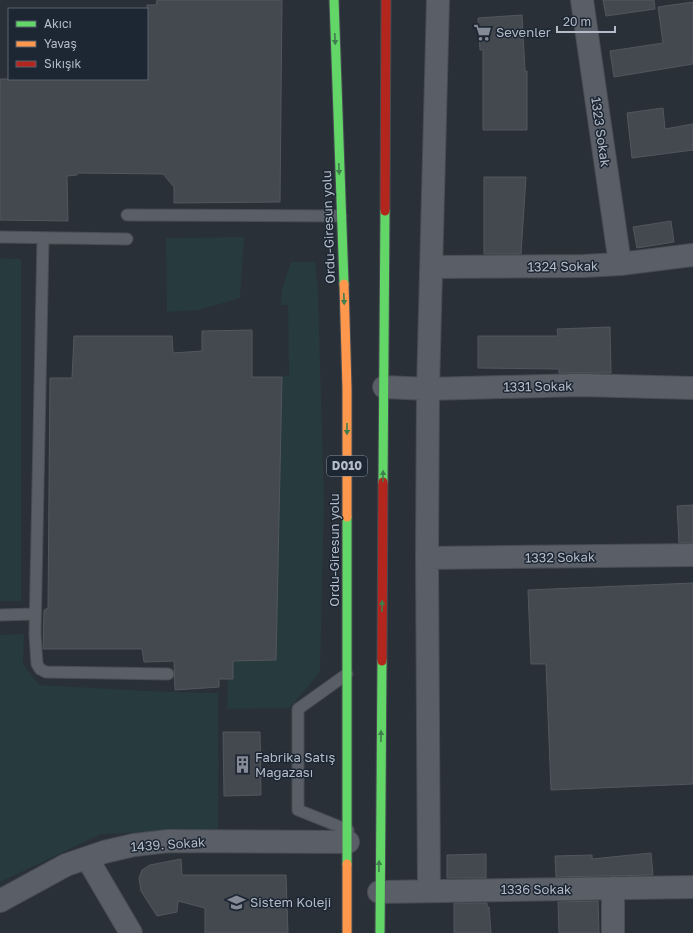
<svg xmlns="http://www.w3.org/2000/svg" width="693" height="933" font-family="'Golos Text',sans-serif">
  <style>
    .green { fill: #273a3e }
    .building { fill: #444950; stroke: #52575f }
    .lines { fill: none; stroke-linecap: round; stroke-linejoin: round }
    .lane-casing { stroke: #484c53; stroke-width: 13 }
    .street-casing { stroke: #484c53; stroke-width: 24 }
    .fast-casing { stroke: #474c53; stroke-width: 11 }
    .slow-casing { stroke: #474c53; stroke-width: 11 }
    .jam-casing { stroke: #474c53; stroke-width: 11 }
    .lane { stroke: #5a5e66; stroke-width: 11 }
    .street { stroke: #5a5e66; stroke-width: 22 }
    .fast { stroke: #63d668; stroke-width: 9 }
    .slow { stroke: #ff974d; stroke-width: 9 }
    .jam { stroke: #b3261e; stroke-width: 9 }
    .oneway { fill: #407e4e }
    .labels { text-anchor: middle; stroke-width: 3; stroke-linejoin: round; paint-order: stroke }
    .shield { fill: #1d2633; stroke: #878f9c; stroke-width: 1 }
    .shield-label { font-size: 12px; font-weight: bold; fill: #b4bcc9 }
    .poi-label { font-size: 13px; fill: #b4bcc9; stroke: #1d2633; text-anchor: start }
    .street-label { font-size: 13px; fill: #b4bcc9; stroke: #1d2633 }
  </style>
  <rect width="100%" height="100%" fill="#2a3038"/>
  <path class="green" d="M244,237L240,298L199,310L167,312L166,238Z
    M0,258L21,259V601H0Z
    M291,262H315L318,294L324,502L320,672L290,708L227,709L228,679H233V661L276,660L282,377L289,375L288,305H281L282,289Z
    M24,634L23,664L39,685L167,692L218,693V829L101,834L0,882V635Z"/>
  <path class="building" d="M157,0H282L280,202L174,203V187L163,174L78,173L77,175L67,176L68,221L0,220V79H147V5H156Z
    M603,0H654L655,9L606,16Z
    M693,2V64L614,77L610,51L663,43L658,7Z
    M522,15L525,71H527V130H483V50H480L478,18Z
    M663,108L665,129L693,124V150L632,158L627,113Z
    M484,177H526L521,254H484Z
    M671,221L674,242L637,248L633,227Z
    M610,327L611,373H559V369L478,368V336H558L557,329Z
    M252,330V377H282L276,660L233,661V679H219V687L175,690L174,661L144,662L142,649H43L44,610L48,608L50,378H72L74,336H172L173,353L202,351V331Z
    M693,505V543H679L677,506Z
    M693,583V784L551,790L546,664H531L528,590Z
    M223,732H260L261,795L224,796Z
    M651,853L653,875L556,877L555,856L592,855V859Z
    M486,854V878H447V855Z
    M181,859L182,875H286L288,933H205V908L178,901L177,912L157,916L141,891L139,878L142,870L150,865Z
    M598,901L599,933H559L558,902Z
    M454,903H487V907H489L491,933H454Z"/>
  <g class="lines">
    <defs>
      <path id="lane" d="M127,215L341,216
        M0,237L127,239
        M43,238L35,635L37,664L40,669L46,672L168,674
        M0,615L35,614
        M347,674L298,709V810L348,830"/>
      <path id="street" d="M582,0L620,264
        M432,267L584,266L620,264L693,255
        M384,387L428,389L580,385L693,388
        M427,558L693,555
        M87,858L131,933
        M613,888V933
        M429,890L427,558L428,389L438,0
        M379,892L693,887
        M0,901L66,865L104,852L134,845L169,841L348,842"/>
      <path id="fast" d="M334,0L344,284
        M383,482L385,211
        M347,517V864
        M380,933L382,661"/>
      <path id="slow" d="M344,284L347,389V517
        M347,864V933"/>
      <path id="jam" d="M385,211L386,0
        M382,661L383,482"/>
    </defs>
    <use href="#lane" class="lane-casing"/>
    <use href="#street" class="street-casing"/>
    <use href="#fast" class="fast-casing"/>
    <use href="#slow" class="slow-casing"/>
    <use href="#jam" class="jam-casing"/>
    <use href="#lane" class="lane"/>
    <use href="#street" class="street"/>
    <use href="#fast" class="fast"/>
    <use href="#slow" class="slow"/>
    <use href="#jam" class="jam"/>
  </g>
  <defs><path id="oneway-solid" d="M-6-.8H1V-3.2L6.5 0L1 3.2V.8H-6Z"/></defs>
  <g class="oneway">
    <use href="#oneway-solid" transform="translate(335 39) rotate(88)"/>
    <use href="#oneway-solid" transform="translate(339 169) rotate(88)"/>
    <use href="#oneway-solid" transform="translate(344 299) rotate(88)"/>
    <use href="#oneway-solid" transform="translate(347 429) rotate(90)"/>
    <use href="#oneway-solid" transform="translate(383 476) rotate(-89)"/>
    <use href="#oneway-solid" transform="translate(382 606) rotate(-89)"/>
    <use href="#oneway-solid" transform="translate(381 736) rotate(-89)"/>
    <use href="#oneway-solid" transform="translate(379 866) rotate(-89)"/>
  </g>
  <defs>
    <symbol id="supermarket-bare" viewBox="-9 -9 18 18"><path d="M-6-5.5h2.5l.6 2H6L4.5 2H-2.5L-4.4-4H-6ZM-1.5 3.2a1.3 1.3 0 1 0 .1 0ZM3 3.2a1.3 1.3 0 1 0 .1 0Z" fill="#848b96" stroke="#1d2633" stroke-width="2.5" paint-order="stroke"/></symbol>
    <symbol id="building-bare" viewBox="-9 -9 18 18"><path d="M-4-6H4V6H1V3H-1V6H-4ZM-2.5-4.3h1.7v1.8h-1.7ZM.8-4.3h1.7v1.8H.8ZM-2.5-1h1.7V.8h-1.7ZM.8-1h1.7V.8H.8Z" fill="#848b96" stroke="#1d2633" stroke-width="2.5" paint-order="stroke"/></symbol>
    <symbol id="school-bare" viewBox="-9 -9 18 18"><path d="M0-5L7-2L0 1L-7-2ZM-4 1L0 2.5L4 1V4Q0 6-4 4Z" fill="#848b96" stroke="#1d2633" stroke-width="2.5" paint-order="stroke"/></symbol>
  </defs>
  <g fill-rule="evenodd">
    <use href="#supermarket-bare" x="470" y="20" width="25" height="25"/>
    <use href="#building-bare" x="230" y="752" width="25" height="25"/>
    <use href="#school-bare" x="224" y="890" width="25" height="25"/>
  </g>
  <g class="labels">
    <rect class="shield" x="327" y="456" width="40" height="20" rx="3"/>
    <g class="shield-label">
      <text x="347" y="470">D010</text>
    </g>
    <g class="poi-label">
      <text x="496" y="37">Sevenler</text>
      <text x="255" y="762">Fabrika Satış<tspan x="255" dy="15">Mağazası</tspan></text>
      <text x="250" y="907">Sistem Koleji</text>
    </g>
    <g class="street-label">
      <text transform="translate(601 132) rotate(82)" y="5">1323 Sokak</text>
      <text transform="translate(328 227) rotate(-92)" y="5">Ordu-Giresun yolu</text>
      <text transform="translate(563 266) rotate(-1)" y="5">1324 Sokak</text>
      <text transform="translate(538 386) rotate(-1)" y="5">1331 Sokak</text>
      <text transform="translate(334 550) rotate(-90)" y="5">Ordu-Giresun yolu</text>
      <text transform="translate(560 557) rotate(-1)" y="5">1332 Sokak</text>
      <text transform="translate(168 844) rotate(-4)" y="5">1439. Sokak</text>
      <text x="536" y="894">1336 Sokak</text>
    </g>
  </g>
  <rect x="8" y="8" width="140" height="72" fill="#1d2633" stroke="#59626f"/>
  <rect x="16" y="21" width="20" height="6" fill="#63d668" stroke="#59626f"/>
  <text x="44" y="28" font-size="12" fill="#b4bcc9">Akıcı</text>
  <rect x="16" y="41" width="20" height="6" fill="#ff974d" stroke="#59626f"/>
  <text x="44" y="48" font-size="12" fill="#b4bcc9">Yavaş</text>
  <rect x="16" y="61" width="20" height="6" fill="#b3261e" stroke="#59626f"/>
  <text x="44" y="68" font-size="12" fill="#b4bcc9">Sıkışık</text>
  <path d="M557 26v6h58v-6" fill="none" stroke="#b4bcc9" stroke-width="2"/>
  <text x="563" y="26" font-size="12" fill="#b4bcc9" stroke="#1d2633" stroke-width="3" paint-order="stroke">20 m</text>
</svg>
